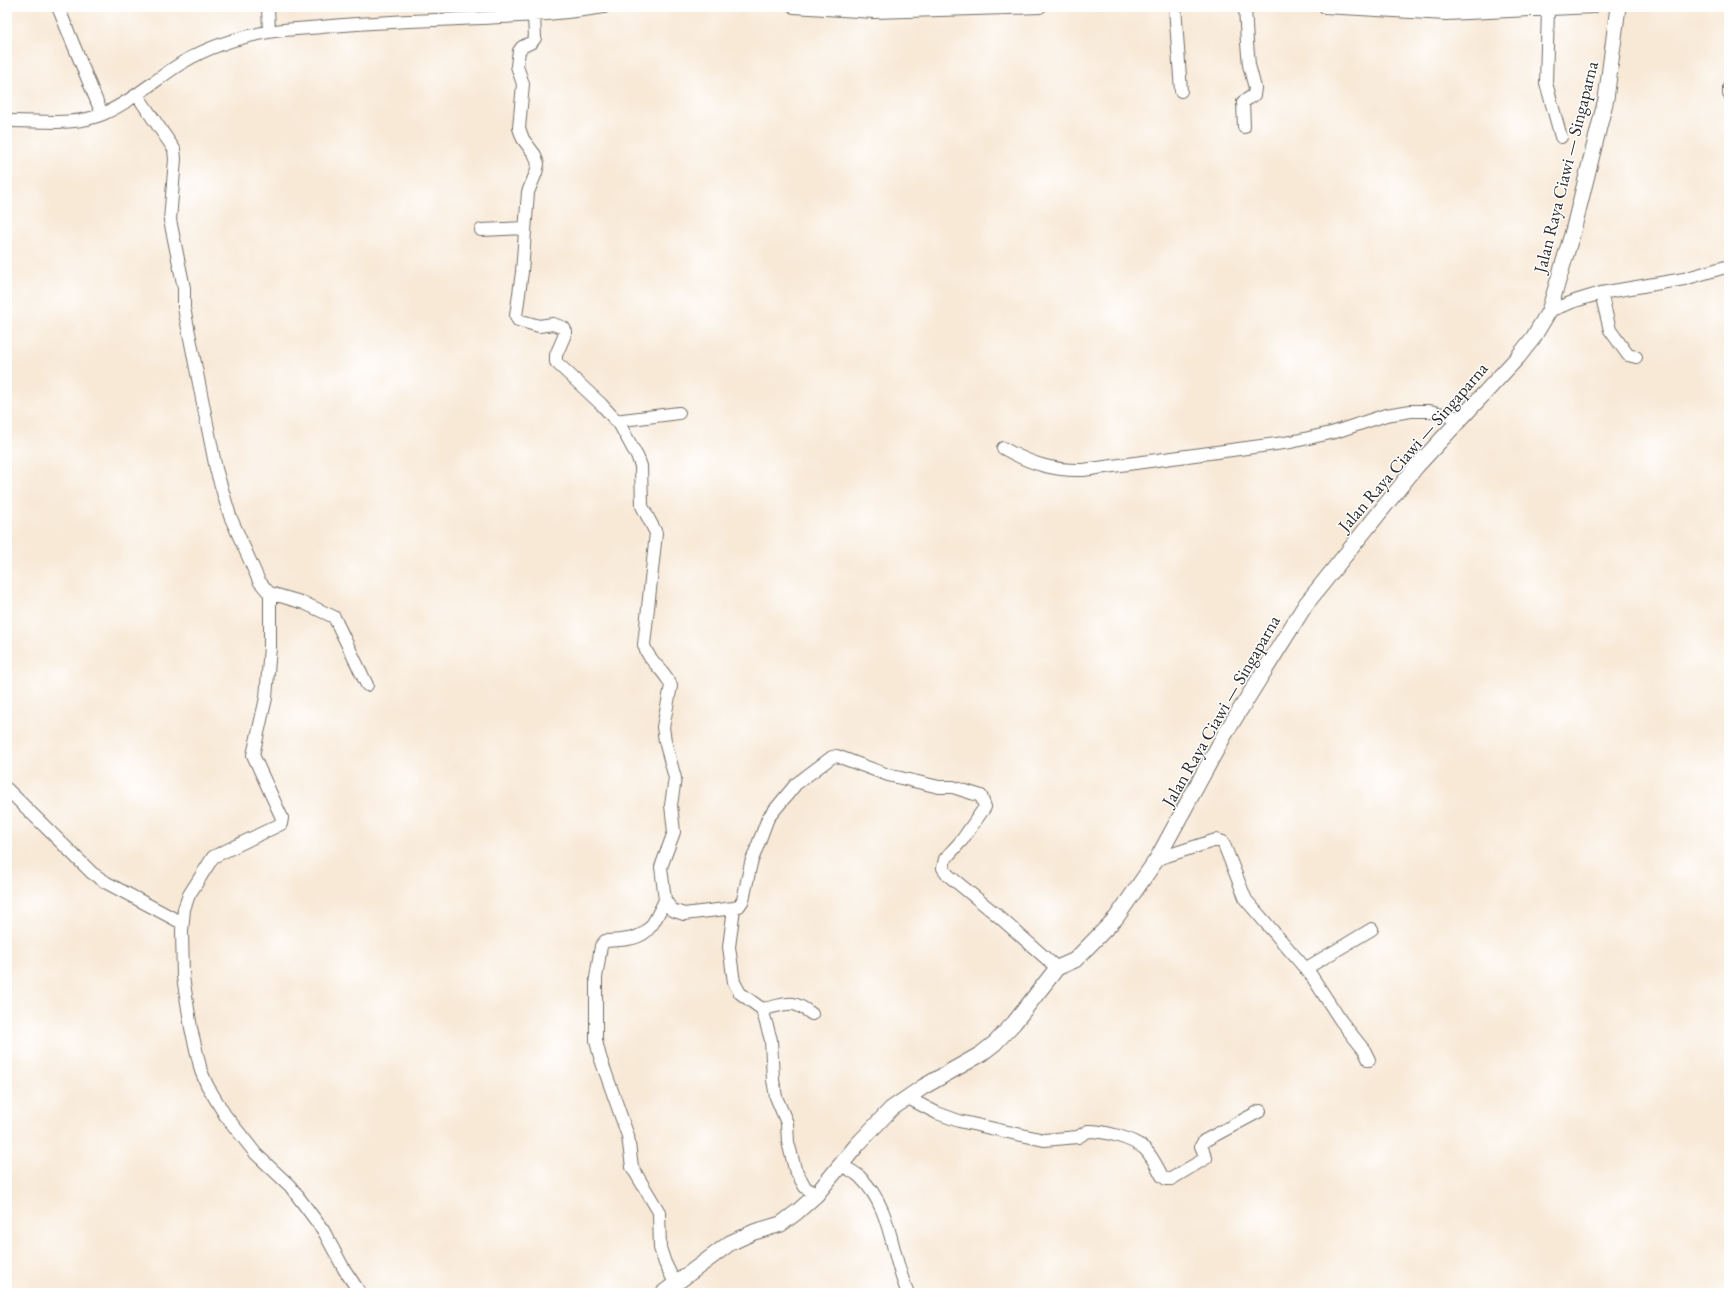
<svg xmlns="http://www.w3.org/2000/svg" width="1736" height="1300" font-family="'EB Garamond',serif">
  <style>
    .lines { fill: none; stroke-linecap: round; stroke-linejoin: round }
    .minor-casing { stroke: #736e67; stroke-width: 14 }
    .major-casing { stroke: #736e67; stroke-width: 17 }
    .minor { stroke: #fff; stroke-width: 12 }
    .major { stroke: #fff; stroke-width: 15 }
    .labels { text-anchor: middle; stroke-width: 3; stroke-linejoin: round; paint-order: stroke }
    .street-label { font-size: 18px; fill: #2b2b2b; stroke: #fff }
  </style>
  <rect width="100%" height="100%" fill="#fff"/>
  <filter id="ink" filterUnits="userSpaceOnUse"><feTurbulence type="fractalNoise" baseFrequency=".025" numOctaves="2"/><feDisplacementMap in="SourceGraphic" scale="8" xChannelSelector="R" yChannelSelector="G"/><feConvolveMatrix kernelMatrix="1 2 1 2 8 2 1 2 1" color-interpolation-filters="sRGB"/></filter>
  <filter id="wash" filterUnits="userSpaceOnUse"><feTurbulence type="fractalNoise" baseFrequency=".012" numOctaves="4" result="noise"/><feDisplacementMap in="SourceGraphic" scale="16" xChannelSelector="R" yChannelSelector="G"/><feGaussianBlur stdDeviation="0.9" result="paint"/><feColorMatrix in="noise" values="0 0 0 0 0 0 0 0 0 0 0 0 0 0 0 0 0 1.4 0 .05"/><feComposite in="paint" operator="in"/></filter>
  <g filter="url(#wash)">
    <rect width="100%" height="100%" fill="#f8e9d7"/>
  </g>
  <g filter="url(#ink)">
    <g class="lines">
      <defs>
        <path id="minor" d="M58,7L102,114
          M268,7L269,32
          M794,7L874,12L1040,7
          M1175,7L1181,91
          M1325,7L1446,14L1593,7
          M1548,9L1546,83L1561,137
          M534,15L535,38L532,42L522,47L519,51L517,66L523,84L519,128L523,139L535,155L538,164L536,173L528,192L522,272L516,316L518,320L539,326L553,324L564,328L566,332L556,355V362L601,404L620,425L638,458L641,466L642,506L656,533L644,645C648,662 666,670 671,686L663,727L665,741L675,778L671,805L674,832L661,867L665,900L672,910L684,914L734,908L739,906L743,900L751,863L768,818L796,784L832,757L837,756L888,775L939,787H953L981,796L985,807L962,840L945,859L943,868L948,875L997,915L1057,968
          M1729,86V94
          M137,95L174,149L175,159L170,220L184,288V308L216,469L230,516L259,581L270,594V647L266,698L253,755L282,818L281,824L213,857L189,895L184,909L182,931L183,977L191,1028L201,1071L207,1085L225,1115L256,1154L290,1186L323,1230L344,1269L360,1293
          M7,121C39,120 72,127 103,114C128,103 148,86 171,70C199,50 234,38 268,32C286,29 304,29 321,27C415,17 510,22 604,7
          M1244,127L1243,102L1254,95L1255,88L1249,65L1247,43L1245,7
          M481,230L525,228
          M1601,293L1610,330L1628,355L1636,357
          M1549,311L1575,301L1601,293L1684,279L1729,266
          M615,421L679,413
          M1003,448C1029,463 1053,471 1083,470L1291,442L1335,432L1386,415L1411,411H1430L1461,418
          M270,593L304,603L334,617L367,685
          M7,789L92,873L107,883L182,923
          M1157,859L1216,840L1223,842L1246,900L1311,975L1341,1021L1364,1050L1369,1060
          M665,900C648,936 645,939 605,941L601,946L596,978V1041L600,1057L628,1136L632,1167L659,1212L660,1248L665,1263L675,1283
          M734,908L729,947L734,982L740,993L762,1009L771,1040L773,1080L776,1097L787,1123L788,1142L795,1169L805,1187L816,1195
          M1305,969L1372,929
          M762,1009C788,1005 789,997 812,1014
          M908,1098L937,1113L959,1121L1044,1140L1078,1137L1088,1131C1105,1131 1132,1138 1145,1149C1152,1156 1157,1167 1162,1176L1166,1179H1171L1206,1158L1201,1146L1204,1141L1260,1111
          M842,1165C847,1169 855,1172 860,1177C893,1209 890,1254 908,1293"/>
        <path id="major" d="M663,1293L730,1243L754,1232L781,1224L797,1212L816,1195L857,1145L891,1109L923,1087L981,1054L995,1043L1014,1023L1057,968L1075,960L1116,918L1157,859L1225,734L1306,604L1416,467L1518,357L1533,338L1549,311L1573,231L1606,99L1618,7"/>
      </defs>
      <use href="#minor" class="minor-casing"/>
      <use href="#major" class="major-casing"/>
      <use href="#minor" class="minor"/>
      <use href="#major" class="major"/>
    </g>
  </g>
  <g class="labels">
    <g class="street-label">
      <text transform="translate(1566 167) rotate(-76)" y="6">Jalan Raya Ciawi — Singaparna</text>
      <text transform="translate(1413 447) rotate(-49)" y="6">Jalan Raya Ciawi — Singaparna</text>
      <text transform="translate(1221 711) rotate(-60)" y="6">Jalan Raya Ciawi — Singaparna</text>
    </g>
  </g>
  <rect width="1736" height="1300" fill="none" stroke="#fff" stroke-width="24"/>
</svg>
